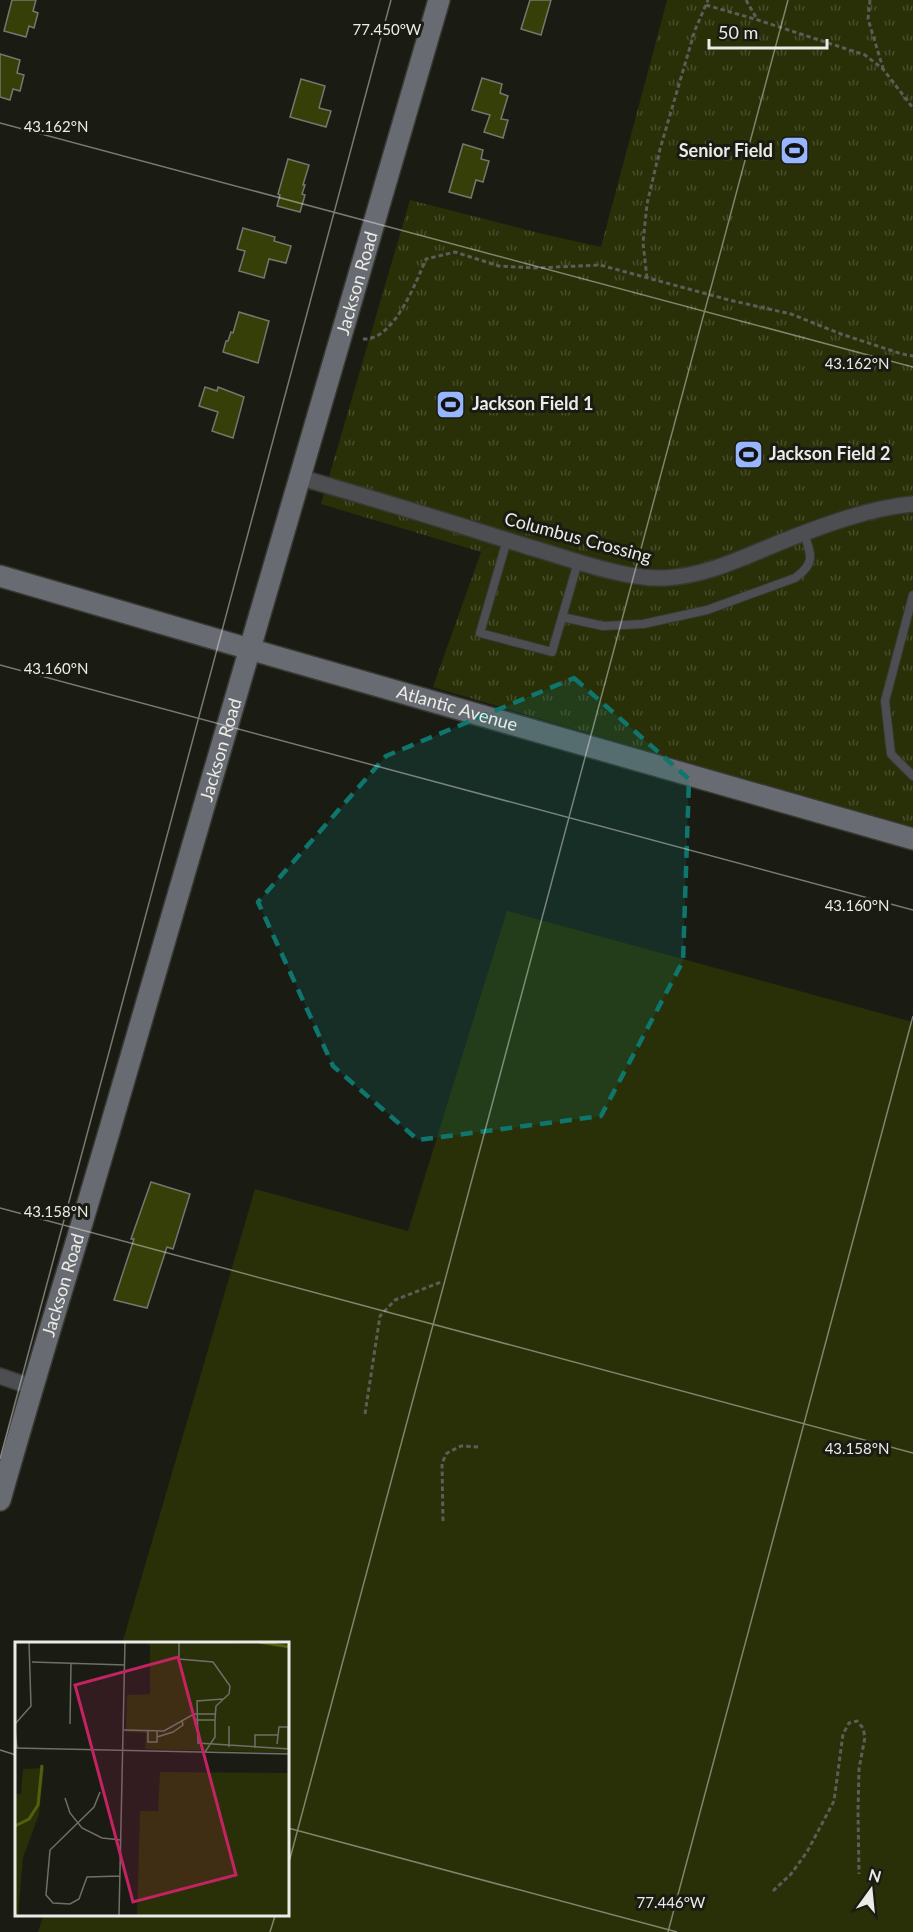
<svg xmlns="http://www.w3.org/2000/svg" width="913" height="1932" font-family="Lato,sans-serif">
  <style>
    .grass { fill: #292f07 }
    .park { fill: url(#park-tufts) }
    .building { fill: #373f09; stroke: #75776e; stroke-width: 1.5 }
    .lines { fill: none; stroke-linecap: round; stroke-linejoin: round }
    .lane-casing { stroke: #373932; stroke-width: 10 }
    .street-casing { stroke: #373932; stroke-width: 18 }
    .secondary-casing { stroke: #373932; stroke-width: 24 }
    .path { stroke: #5c5d56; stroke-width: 3; stroke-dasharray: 4.5 3; stroke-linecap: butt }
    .lane { stroke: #4c4e52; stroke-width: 8 }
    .street { stroke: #4c4e52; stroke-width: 15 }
    .secondary { stroke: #686b71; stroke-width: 21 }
    .marked { fill: #0f766e; fill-opacity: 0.2; stroke: #0f766e; stroke-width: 4.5; stroke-dasharray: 12 8; stroke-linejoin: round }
    .ticks { fill: none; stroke: #ebece7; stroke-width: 1.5; stroke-opacity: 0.45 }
    .labels { text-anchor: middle; stroke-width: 6; stroke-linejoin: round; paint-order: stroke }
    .poi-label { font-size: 18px; font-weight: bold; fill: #ebece7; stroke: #1a1c14; text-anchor: start }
    .street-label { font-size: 18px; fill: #ebece7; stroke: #1a1c14 }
    .inset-river { fill: none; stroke: #535f10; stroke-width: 3 }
    .inset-road { fill: none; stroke: #6e6f68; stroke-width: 1.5 }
    .view { fill: #c42362; fill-opacity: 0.15; stroke: #c42362; stroke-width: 3 }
    .inset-edge { fill: none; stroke: #ebece7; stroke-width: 3 }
    .ticks-label { font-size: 15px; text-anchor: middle; fill: #ebece7; stroke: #1a1c14; stroke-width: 6; stroke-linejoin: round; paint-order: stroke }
  </style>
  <defs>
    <pattern id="park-tufts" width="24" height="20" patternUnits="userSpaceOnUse" patternTransform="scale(1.5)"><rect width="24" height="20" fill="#292f07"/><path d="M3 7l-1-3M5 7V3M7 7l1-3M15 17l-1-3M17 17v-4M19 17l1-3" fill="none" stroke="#484d2b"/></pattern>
  </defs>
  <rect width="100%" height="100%" fill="#1a1c14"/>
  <path class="grass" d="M507,911L913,1022V1932H38L43,1916H288V1644H122L255,1189L408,1231Z"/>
  <path class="park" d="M667,0H913V829L433,687L481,552L321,504L410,200L543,234L601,247Z"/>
  <path class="building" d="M12,0H36L33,11L38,13L34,28L29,26L26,37L4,31Z
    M530,0H551L541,35L521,29Z
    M0,54L20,60L17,73L24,75L20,91L13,89L10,100L0,97Z
    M482,78L502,84L500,93L508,96L501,119L508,120L503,138L484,132L490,115L472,110Z
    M301,79L325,86L319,108L331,111L326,127L290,117Z
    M463,144L483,150L481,159L489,161L483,182L476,180L471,198L449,192Z
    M288,159L309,165L303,185H305L302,194L305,195L300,212L277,206L280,195L278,194Z
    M243,228L275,237L274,241L291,246L286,263L269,259L264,278L239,271L245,251L237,249Z
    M239,312L269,321L258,363L223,352L226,341H228L231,332L233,333Z
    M205,387L217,391L218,387L244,397L233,438L212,431L218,412L199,406Z
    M151,1182L190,1194L173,1249L167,1247L147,1308L114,1300L134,1239H131Z"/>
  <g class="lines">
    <defs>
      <path id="lane" d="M507,540L480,633L552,652L578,562
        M913,595L885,701L891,754L913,776
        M562,617L603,626L643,624L707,610L795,578C816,563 811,555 804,533"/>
      <path id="street" d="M302,478C378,500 453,523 529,547C568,558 625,580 665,578C708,576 748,555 786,540C827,524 870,508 913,504
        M0,1376L32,1387"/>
      <g id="secondary">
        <path id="s1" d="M0,576L270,655L913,839"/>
        <path id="s2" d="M0,1500C37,1369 78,1239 116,1108C224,739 333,370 439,0"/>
      </g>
    </defs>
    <use href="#lane" class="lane-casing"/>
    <use href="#street" class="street-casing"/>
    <use href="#secondary" class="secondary-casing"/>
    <path class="path" d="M746,0L757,19
      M870,0L868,19L883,68
      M706,5L758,20L865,55L883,69L913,108
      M647,278L643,243L647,204L660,149L695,30L708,0
      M363,339C394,341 416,282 426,259L455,252L499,266L535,268L600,265L729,300L791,314L841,334L902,354L913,356
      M365,1414L380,1316L395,1300L441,1282
      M443,1521L442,1463L447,1453L461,1446L479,1447
      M773,1891L791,1874L807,1852L834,1801L843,1734L849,1723L857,1721L863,1728L865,1737L859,1769L858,1811L859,1874"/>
    <use href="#lane" class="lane"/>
    <use href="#street" class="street"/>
    <use href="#secondary" class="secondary"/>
  </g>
  <path class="marked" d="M574,678L689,779L683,961L601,1116L418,1140L333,1066L258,902L386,756Z"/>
  <path class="ticks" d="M0,123L913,367M0,665L913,910M0,1208L913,1453M0,1459L391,0M0,1750L16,1755M288,1828L677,1932M288,1866L788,0M270,1932L275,1916M668,1932L913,1016"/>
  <defs>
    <symbol id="stadium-square" viewBox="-11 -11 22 22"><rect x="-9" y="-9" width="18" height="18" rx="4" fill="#97b6fd" stroke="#1a1c14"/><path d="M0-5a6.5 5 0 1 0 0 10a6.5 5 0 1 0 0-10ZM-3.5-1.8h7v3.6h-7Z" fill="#111"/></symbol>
  </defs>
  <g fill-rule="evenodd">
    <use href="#stadium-square" x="778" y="134" width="33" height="33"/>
    <use href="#stadium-square" x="434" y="388" width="33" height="33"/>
    <use href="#stadium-square" x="732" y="438" width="33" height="33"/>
  </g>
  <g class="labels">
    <g class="poi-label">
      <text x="773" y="157" text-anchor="end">Senior Field</text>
      <text x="472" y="410">Jackson Field 1</text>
      <text x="769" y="460">Jackson Field 2</text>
    </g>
    <g class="street-label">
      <text dy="6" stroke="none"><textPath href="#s2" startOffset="1268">Jackson Road</textPath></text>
      <text transform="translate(578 538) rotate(15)" y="6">Columbus Crossing</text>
      <text dy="6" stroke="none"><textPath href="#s1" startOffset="476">Atlantic Avenue</textPath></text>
      <text dy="6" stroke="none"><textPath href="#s2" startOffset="782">Jackson Road</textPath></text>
      <text dy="6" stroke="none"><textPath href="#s2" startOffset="224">Jackson Road</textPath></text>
    </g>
  </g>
  <g transform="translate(15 1642)">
    <rect width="274" height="274" fill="#1a1c14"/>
    <path d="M145,130L274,131V274H122L125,169H143Z" fill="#292f07"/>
    <path d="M129,0L274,2V111L130,107L131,91L111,90L112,53L135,52V3ZM29,126L24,172L8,216L3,274H0V152H6L8,127Z" fill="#292f07"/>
    <path class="inset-river" d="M244,0L275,5M0,184L14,177L23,163L27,123"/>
    <path class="inset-road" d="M164,0V17L198,20L215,44L214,52L201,64L200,78M17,20L110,23M208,57L182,59L183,101L275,107M181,78H200V95L190,110M0,82L16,64L14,0M55,82L56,21M0,88L2,106M109,88L149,89L179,72H200M133,88V100H142V89M142,95L158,90L168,83L167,79M262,102L264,85H273V107M214,105V84M0,106L275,112M240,106V93H263M85,150L79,165L35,208L31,253L38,261L55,262L64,257L72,235L105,234M50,156L55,171L67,186L87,196L106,198M104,274L110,0"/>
    <path class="view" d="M163,15L221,233L118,260L60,43Z"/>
    <rect width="274" height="274" class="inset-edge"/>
  </g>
  <g class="ticks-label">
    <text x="387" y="35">77.450°W</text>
    <text x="56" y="132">43.162°N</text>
    <text x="857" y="369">43.162°N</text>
    <text x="56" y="674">43.160°N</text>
    <text x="857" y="911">43.160°N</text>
    <text x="56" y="1217">43.158°N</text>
    <text x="857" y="1454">43.158°N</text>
    <text x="671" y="1908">77.446°W</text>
  </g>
  <g transform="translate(871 1890) rotate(15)" stroke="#1a1c14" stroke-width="4.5" paint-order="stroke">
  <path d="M0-4.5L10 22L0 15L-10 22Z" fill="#ebece7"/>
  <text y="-9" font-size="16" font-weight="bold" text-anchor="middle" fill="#ebece7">N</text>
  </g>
  <path d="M709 39v9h118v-9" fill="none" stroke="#ebece7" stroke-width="3"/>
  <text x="718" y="39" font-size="18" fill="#ebece7" stroke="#1a1c14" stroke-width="4.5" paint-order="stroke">50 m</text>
</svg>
